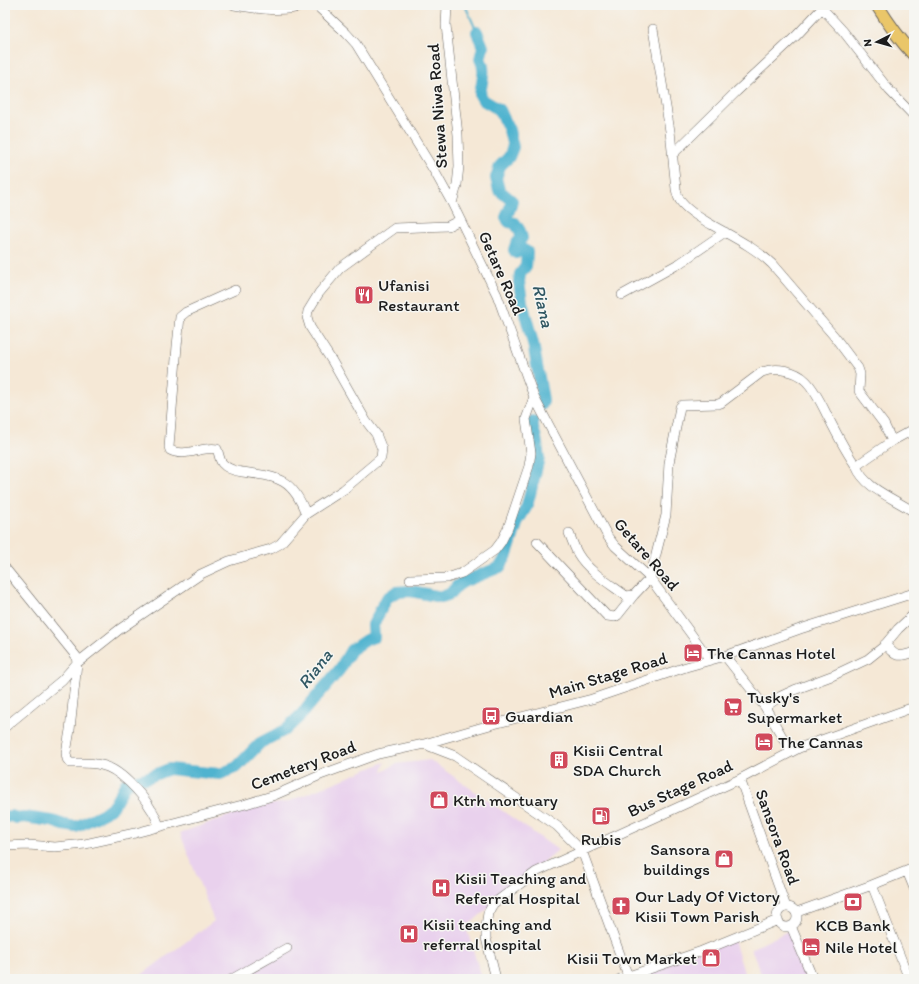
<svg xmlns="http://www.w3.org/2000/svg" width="919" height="984" font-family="Itim,sans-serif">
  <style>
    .built { fill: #e9d1ed }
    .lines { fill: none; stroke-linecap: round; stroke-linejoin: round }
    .stream { stroke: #50b3cf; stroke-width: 2 }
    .river { stroke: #50b3cf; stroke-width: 12 }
    .minor-casing { stroke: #68635d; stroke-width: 10 }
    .major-casing { stroke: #68635d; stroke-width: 14 }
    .minor { stroke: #fff; stroke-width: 9 }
    .major { stroke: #eac669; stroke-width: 12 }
    .labels { text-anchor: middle; stroke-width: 3; stroke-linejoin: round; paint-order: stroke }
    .street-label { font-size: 17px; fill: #1c1c1c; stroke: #f6f6f2 }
    .poi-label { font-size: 17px; fill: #1c1c1c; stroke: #f6f6f2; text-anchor: start }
    .water-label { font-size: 18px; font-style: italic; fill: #315864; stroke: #f6f6f2 }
  </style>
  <rect width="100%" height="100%" fill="#f6f6f2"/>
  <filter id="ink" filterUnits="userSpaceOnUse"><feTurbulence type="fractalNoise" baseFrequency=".025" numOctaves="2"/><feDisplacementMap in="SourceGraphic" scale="8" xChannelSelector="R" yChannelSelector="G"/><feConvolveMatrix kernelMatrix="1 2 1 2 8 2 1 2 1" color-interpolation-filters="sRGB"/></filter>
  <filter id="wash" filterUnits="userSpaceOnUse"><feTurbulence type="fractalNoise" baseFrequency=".012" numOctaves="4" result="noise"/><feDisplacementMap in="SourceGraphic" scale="16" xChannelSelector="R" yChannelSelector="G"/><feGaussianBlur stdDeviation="0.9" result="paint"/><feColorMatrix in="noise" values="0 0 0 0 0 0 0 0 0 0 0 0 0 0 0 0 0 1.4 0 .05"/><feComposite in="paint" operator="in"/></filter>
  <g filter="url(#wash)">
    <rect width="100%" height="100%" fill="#f5e8d6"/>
    <path class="built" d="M430,760L558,850L466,927L482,979H136L214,921L180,833L254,807L287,802L385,762L382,772L396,764Z
      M790,930L811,979H763L751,949Z
      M733,937L746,979H631Z"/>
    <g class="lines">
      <path class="stream" d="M465,5L477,32"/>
      <path class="river" d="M477,32L483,47L480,59C487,70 481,83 480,95L483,100L500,110L509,130L513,147L509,157L500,166L496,178L499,190L512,201C511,209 508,211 506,218L509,222L515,223L520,231L522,238L516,244L514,250L516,253L522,249L527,252L526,266L520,274L519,282L522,302L533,343L543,400L542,404
        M5,817L11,816L17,818L24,817L52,821L64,825L76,827L104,813L114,805L126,783L149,777L169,769L220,774L237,767L260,743L285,730L301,715L340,669L351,650L366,640L374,637L373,625L377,617L387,598L396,592L411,591L441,597L450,594L457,586L463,582L500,567L507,555L518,521L527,506L539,458L536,438L533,429V421"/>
    </g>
  </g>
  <g filter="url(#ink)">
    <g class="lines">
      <defs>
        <path id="minor" d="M234,5C258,9 283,13 306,5
          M316,5L346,33L356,44L436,174L452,203L497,295L534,397L608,537L615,546L650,578L710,660
          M447,5L446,25L448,44L458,135L459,166L457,185L452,203
          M822,8L843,31L889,90L914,116
          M653,29L670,131L676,189C677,195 678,199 682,203C689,212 702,219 712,225C733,237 754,247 772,264L834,336L858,368L860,374L859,391L884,424L892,441
          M673,154L736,92L797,35L825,5
          M235,290L186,312L180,317L177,346L169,447L170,450C185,458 202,446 217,449C219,453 219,459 222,463C227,469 235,471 242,472C277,477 292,477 306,514
          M622,295L680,263L725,232
          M914,429L892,441L856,466C865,489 894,498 914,512
          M569,533C572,540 574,547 578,554C588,571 610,584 626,596L634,595L650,578L666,515L669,463L680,407L682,405L718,404L721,403L762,372C776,367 795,370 806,381C815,390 821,403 827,415C836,432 844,449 856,466
          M537,542L607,616L615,617L618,615L634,595
          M5,568L76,656L77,663L70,730L66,753L67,759L70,763C81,763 91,762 101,765C119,768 142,794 151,809C155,814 157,820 159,826
          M410,579L447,578L462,573L495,550L501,542L508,528L529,466L531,453L526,419L534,397
          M885,644C896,657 897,658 914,652
          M725,656L765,707L791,752
          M765,707L781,696L794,690L834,675L868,659L883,647L898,629L914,614
          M5,727L62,680L77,663L120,629L201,574L229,561L271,549L280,544L306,514L343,490L381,458L382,449L376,434L366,421L332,361L310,327L307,317L308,311L319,293L340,268L395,228L448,226L460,220
          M424,744L455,756L557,826L582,851L629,979
          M740,779L786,907
          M5,846L28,845L55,847L85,844L135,833L246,804L275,795L323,774L378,754L424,744L490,725L592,699L686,667L725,656L800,629L914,593
          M907,871L914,888
          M872,885L909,979
          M777 917a10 10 0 1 1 20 0a10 10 0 1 1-20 0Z
          M797,912L872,885L914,868
          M791,926L813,979
          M232,979L287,948
          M496,979L486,938V926L488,913L493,904L536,872L740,779L799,748L914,707
          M620,979L702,951L778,920"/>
        <path id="major" d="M877,5C888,23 900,40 914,55"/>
      </defs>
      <use href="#minor" class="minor-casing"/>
      <use href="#major" class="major-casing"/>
      <use href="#minor" class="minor"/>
      <use href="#major" class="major"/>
    </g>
  </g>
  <defs>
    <symbol id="restaurant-square" viewBox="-11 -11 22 22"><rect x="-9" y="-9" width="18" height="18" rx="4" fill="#d1495b" stroke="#f6f6f2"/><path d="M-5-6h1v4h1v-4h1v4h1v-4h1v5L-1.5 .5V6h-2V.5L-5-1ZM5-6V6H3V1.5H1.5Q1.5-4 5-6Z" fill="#fff"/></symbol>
    <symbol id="hotel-square" viewBox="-11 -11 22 22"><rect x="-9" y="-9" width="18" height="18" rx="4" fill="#d1495b" stroke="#f6f6f2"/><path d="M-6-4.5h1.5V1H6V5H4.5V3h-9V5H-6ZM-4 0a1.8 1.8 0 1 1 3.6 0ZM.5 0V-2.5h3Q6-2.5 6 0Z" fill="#fff"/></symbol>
    <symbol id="supermarket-square" viewBox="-11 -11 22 22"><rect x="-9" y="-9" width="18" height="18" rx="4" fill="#d1495b" stroke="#f6f6f2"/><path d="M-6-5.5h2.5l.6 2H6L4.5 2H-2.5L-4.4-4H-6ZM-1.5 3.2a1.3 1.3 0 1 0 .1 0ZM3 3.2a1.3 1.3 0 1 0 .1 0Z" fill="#fff"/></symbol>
    <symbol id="bus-square" viewBox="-11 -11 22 22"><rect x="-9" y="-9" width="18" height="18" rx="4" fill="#d1495b" stroke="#f6f6f2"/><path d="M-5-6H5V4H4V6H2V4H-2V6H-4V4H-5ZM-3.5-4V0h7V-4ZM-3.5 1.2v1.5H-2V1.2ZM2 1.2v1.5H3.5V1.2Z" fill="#fff"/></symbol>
    <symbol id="building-square" viewBox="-11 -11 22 22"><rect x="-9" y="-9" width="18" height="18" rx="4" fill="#d1495b" stroke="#f6f6f2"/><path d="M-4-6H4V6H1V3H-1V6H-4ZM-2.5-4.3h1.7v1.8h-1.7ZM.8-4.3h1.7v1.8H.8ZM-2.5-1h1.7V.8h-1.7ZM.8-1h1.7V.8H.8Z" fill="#fff"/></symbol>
    <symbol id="shop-square" viewBox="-11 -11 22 22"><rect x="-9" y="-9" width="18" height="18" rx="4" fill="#d1495b" stroke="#f6f6f2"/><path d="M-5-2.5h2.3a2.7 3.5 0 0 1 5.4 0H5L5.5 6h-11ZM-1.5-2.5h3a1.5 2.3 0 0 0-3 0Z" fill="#fff"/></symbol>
    <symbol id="fuel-square" viewBox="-11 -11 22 22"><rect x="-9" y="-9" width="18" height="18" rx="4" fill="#d1495b" stroke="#f6f6f2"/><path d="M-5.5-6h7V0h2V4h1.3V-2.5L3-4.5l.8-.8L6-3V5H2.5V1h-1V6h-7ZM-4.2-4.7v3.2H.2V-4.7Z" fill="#fff"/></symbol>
    <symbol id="hospital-square" viewBox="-11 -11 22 22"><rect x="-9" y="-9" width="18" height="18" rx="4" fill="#d1495b" stroke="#f6f6f2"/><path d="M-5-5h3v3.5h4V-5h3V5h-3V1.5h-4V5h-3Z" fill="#fff"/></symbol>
    <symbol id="bank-square" viewBox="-11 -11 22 22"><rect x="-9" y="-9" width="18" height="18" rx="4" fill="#d1495b" stroke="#f6f6f2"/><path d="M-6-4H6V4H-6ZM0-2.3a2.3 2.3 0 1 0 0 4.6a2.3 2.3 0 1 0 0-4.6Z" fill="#fff"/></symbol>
    <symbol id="church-square" viewBox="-11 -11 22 22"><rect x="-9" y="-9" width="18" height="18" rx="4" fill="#d1495b" stroke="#f6f6f2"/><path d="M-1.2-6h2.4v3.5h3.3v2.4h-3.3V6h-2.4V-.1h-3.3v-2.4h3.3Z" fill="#fff"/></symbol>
  </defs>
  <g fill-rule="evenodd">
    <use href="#restaurant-square" x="353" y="284" width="22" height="22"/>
    <use href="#hotel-square" x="682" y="642" width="22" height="22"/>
    <use href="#supermarket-square" x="722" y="696" width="22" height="22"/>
    <use href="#bus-square" x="480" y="705" width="22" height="22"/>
    <use href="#hotel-square" x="753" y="731" width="22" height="22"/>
    <use href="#building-square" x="548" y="749" width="22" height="22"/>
    <use href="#shop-square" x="428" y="789" width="22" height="22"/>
    <use href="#fuel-square" x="590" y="805" width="22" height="22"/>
    <use href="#shop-square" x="713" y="848" width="22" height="22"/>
    <use href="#hospital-square" x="430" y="877" width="22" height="22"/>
    <use href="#bank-square" x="842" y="891" width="22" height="22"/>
    <use href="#church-square" x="610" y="895" width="22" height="22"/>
    <use href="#hospital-square" x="398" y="923" width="22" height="22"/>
    <use href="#hotel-square" x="800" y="936" width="22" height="22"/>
    <use href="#shop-square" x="700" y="947" width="22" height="22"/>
  </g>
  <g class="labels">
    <g class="street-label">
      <text transform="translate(437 106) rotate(-94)" y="6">Stewa Niwa Road</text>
      <text transform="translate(502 273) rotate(66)" y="6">Getare Road</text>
      <text transform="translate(647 554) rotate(49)" y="6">Getare Road</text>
      <text transform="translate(608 675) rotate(-17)" y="6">Main Stage Road</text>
      <text transform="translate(303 765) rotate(-21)" y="6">Cemetery Road</text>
      <text transform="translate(680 788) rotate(-25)" y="6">Bus Stage Road</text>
      <text transform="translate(778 837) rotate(70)" y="6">Sansora Road</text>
    </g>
    <g class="poi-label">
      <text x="378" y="291">Ufanisi<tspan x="378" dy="20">Restaurant</tspan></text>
      <text x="707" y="659">The Cannas Hotel</text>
      <text x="747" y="703">Tusky's<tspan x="747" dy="20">Supermarket</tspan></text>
      <text x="505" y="722">Guardian</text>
      <text x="778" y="748">The Cannas</text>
      <text x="573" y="756">Kisii Central<tspan x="573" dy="20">SDA Church</tspan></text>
      <text x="453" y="806">Ktrh mortuary</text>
      <text x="601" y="845" text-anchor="middle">Rubis</text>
      <text x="710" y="855" text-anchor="end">Sansora<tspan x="710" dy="20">buildings</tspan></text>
      <text x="455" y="884">Kisii Teaching and<tspan x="455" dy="20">Referral Hospital</tspan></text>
      <text x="635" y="902">Our Lady Of Victory<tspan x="635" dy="20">Kisii Town Parish</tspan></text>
      <text x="423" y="930">Kisii teaching and<tspan x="423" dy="20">referral hospital</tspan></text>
      <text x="853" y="931" text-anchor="middle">KCB Bank</text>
      <text x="825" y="953">Nile Hotel</text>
      <text x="697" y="964" text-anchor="end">Kisii Town Market</text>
    </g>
    <g class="water-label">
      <text transform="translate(543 306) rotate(77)" y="6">Riana</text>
      <text transform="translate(315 669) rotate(-52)" y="6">Riana</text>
    </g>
  </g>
  <rect width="919" height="984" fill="none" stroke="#f6f6f2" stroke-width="20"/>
  <g transform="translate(877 42) rotate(264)" stroke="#f6f6f2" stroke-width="3" paint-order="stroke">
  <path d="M0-3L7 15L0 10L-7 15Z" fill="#1c1c1c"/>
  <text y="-6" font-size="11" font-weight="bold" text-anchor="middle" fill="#1c1c1c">N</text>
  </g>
</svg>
